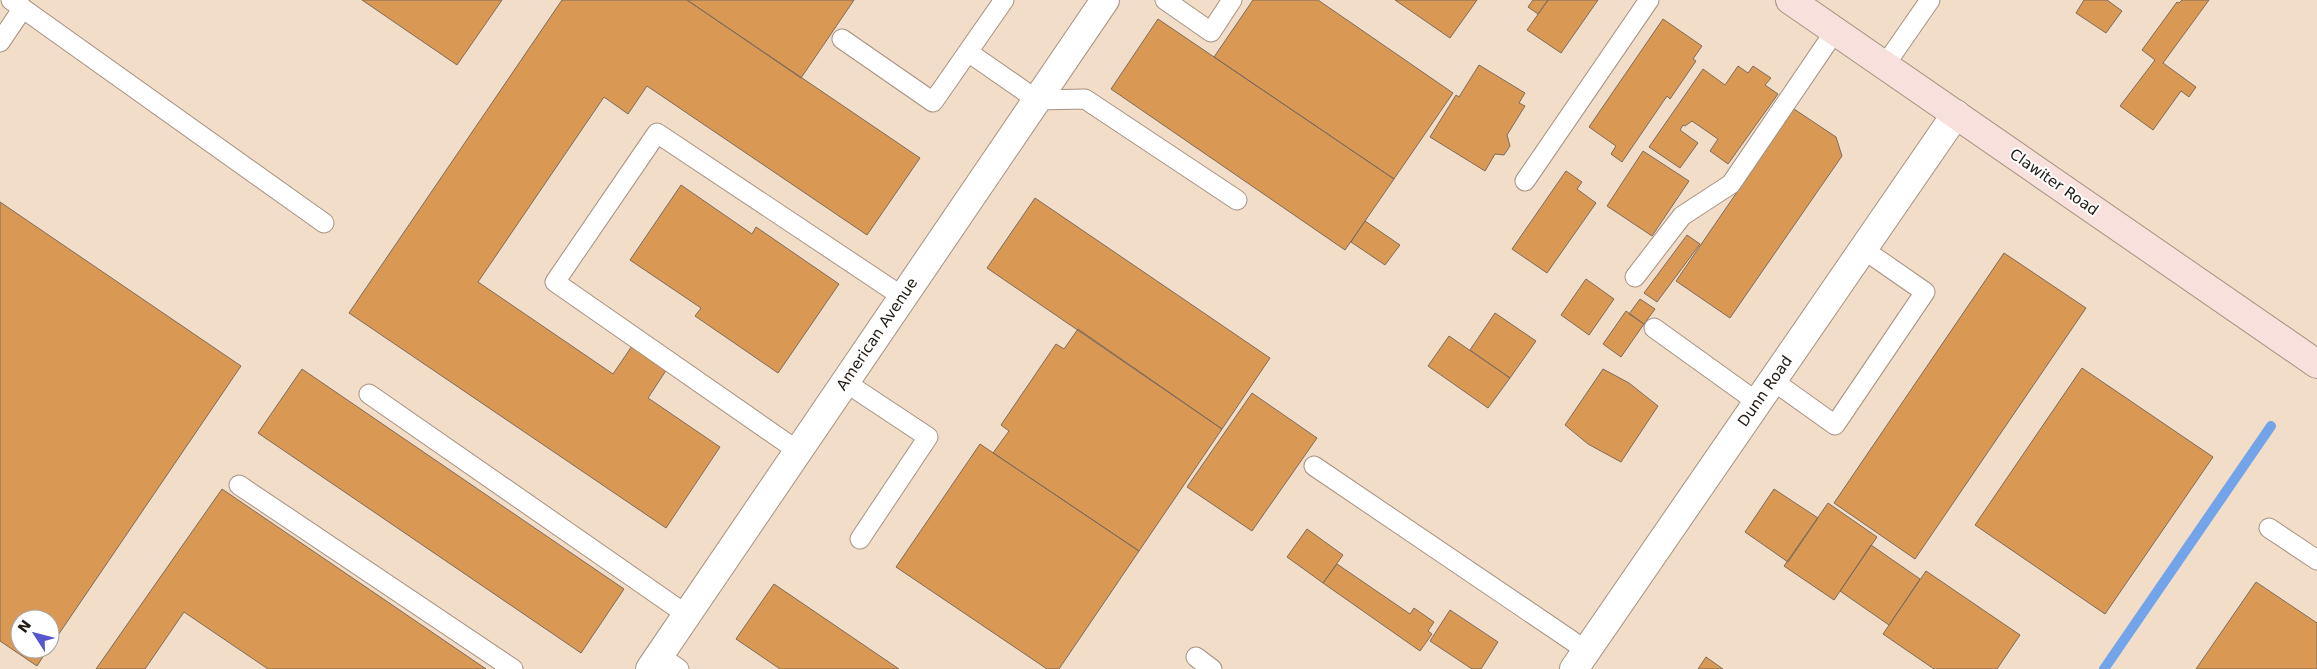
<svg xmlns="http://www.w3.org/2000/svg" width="2317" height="669" font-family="'DejaVu Sans',sans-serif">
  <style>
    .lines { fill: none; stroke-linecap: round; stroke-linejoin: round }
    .stream { stroke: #73a4ea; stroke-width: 10 }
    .building { fill: #da9855; stroke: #7e6b5a }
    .service-casing { stroke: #a69280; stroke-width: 21 }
    .minor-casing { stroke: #a69280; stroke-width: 30 }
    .secondary-casing { stroke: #a69280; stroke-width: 30 }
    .service { stroke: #fff; stroke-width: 19 }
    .minor { stroke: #fff; stroke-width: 28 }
    .secondary { stroke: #f8e0dc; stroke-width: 28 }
    .labels { text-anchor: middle; stroke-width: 4; stroke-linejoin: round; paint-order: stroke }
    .street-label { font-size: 15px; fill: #211a13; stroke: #fff }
  </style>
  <rect width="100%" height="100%" fill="#f2ddc9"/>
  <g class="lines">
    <path class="stream" d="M2104,669L2271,426"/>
  </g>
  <path class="building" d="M362,0H502L457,65Z
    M562,0H687L920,158L867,235L647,86L628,114L604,97L478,282L613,374L634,343L669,366L648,398L720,447L666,528L349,313Z
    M687,0H854L801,78Z
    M1253,0H1318L1453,93L1394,179L1214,57Z
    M1395,0H1477L1450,38Z
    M1533,0H1548L1538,14L1528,7Z
    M1548,0H1598L1561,53L1527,30Z
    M2084,0H2107L2122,11L2106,33L2076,13Z
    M2182,0H2209L2163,63L2196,87L2189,97L2181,91L2153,130L2120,106L2155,60L2142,50L2177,2L2179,3Z
    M1158,19L1394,179L1345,250L1111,89Z
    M1663,19L1702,46L1693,59L1696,61L1670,99L1667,96L1622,162L1611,154L1616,146L1589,127Z
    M1479,65L1525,93L1519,103L1525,106L1507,135L1510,146L1504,155L1495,154L1485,171L1430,137L1456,95L1459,97Z
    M1738,66L1748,73L1753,66L1771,78L1765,85L1778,94L1728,164L1710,151L1718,139L1692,121L1685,126L1683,125L1680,130L1698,143L1680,168L1649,147L1703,69L1725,85Z
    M1794,109L1836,137L1842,156L1730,318L1676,281Z
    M1643,151L1689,181L1652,236L1607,206Z
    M1566,171L1582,182L1577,189L1596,203L1547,273L1512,249Z
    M681,185L752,234L756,227L839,284L778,373L695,316L701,308L630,260Z
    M1035,198L1270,358L1222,429L987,268Z
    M0,202L241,366L50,647V619H20V649H48L37,666L0,641Z
    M1365,221L1400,245L1385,265L1351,242Z
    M1687,235L1700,244L1657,302L1644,293Z
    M2004,253L2086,308L1915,559L1834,503Z
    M1586,279L1614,299L1589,335L1561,315Z
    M1640,299L1655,309L1644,324L1629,314Z
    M1626,311L1644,324L1621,357L1603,344Z
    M1495,313L1536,341L1510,378L1470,350Z
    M1078,329L1222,429L1139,551L993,453L1009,431L1001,425L1056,344L1064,349Z
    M1449,336L1510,378L1488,408L1428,366Z
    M2082,368L2213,457L2105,614L1975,525Z
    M302,369L624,589L581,653L258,433Z
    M1603,369L1629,383L1658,406L1621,462L1588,444L1565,425Z
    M1252,393L1317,438L1252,531L1187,487Z
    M980,444L1139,551L1059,669H1047L896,567Z
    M222,489L486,669H268L184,612L145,669H96Z
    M1774,489L1818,518L1788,562L1745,532Z
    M1828,503L1877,537L1834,600L1784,566Z
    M1307,529L1343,555L1323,583L1287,557Z
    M1871,545L1920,579L1889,625L1840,591Z
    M1337,564L1410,614L1414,608L1434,622L1428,631L1432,634L1420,651L1323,583Z
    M1926,571L2020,635L1997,669H1934L1883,634Z
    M2256,582L2317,623V669H2196Z
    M774,584L899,669H780L736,639Z
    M1450,610L1498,642L1481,669H1472L1430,641Z
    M1706,657L1723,669H1698Z"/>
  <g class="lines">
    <defs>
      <path id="service" d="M11,0L324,223
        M1165,0L1211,32L1232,0
        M842,39L933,102L1004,0
        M0,42L23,8
        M968,52L1037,100L1085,99L1237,200
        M1885,65L1930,0
        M1525,181L1649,0
        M1635,277L1682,216L1731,184L1835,31
        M1654,328L1757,402
        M1772,380L1835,425L1925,292L1863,249
        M845,382L928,437L860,539
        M369,394L687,615
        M798,451L555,282L657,133L903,297
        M1314,466L1587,651
        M239,485L513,669
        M2269,528L2317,560
        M659,655L679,669
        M1196,657L1212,669"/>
      <path id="minor" d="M650,669L1105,0
        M1574,669L1956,114"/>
      <path id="secondary" d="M1790,0L2317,364"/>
    </defs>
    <use href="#service" class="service-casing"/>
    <use href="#minor" class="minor-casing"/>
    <use href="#secondary" class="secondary-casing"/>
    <use href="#service" class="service"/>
    <use href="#minor" class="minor"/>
    <use href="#secondary" class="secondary"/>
  </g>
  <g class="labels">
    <g class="street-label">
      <text transform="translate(2054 182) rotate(35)" y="5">Clawiter Road</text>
      <text transform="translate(877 334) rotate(-56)" y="5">American Avenue</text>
      <text transform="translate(1765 391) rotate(-55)" y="5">Dunn Road</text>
    </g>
  </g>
  <g transform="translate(35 634) rotate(306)"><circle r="24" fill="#ffffff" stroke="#a6a3a1"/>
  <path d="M0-4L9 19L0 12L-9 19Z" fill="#5856cd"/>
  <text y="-8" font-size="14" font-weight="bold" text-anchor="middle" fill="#211a13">N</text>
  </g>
</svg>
